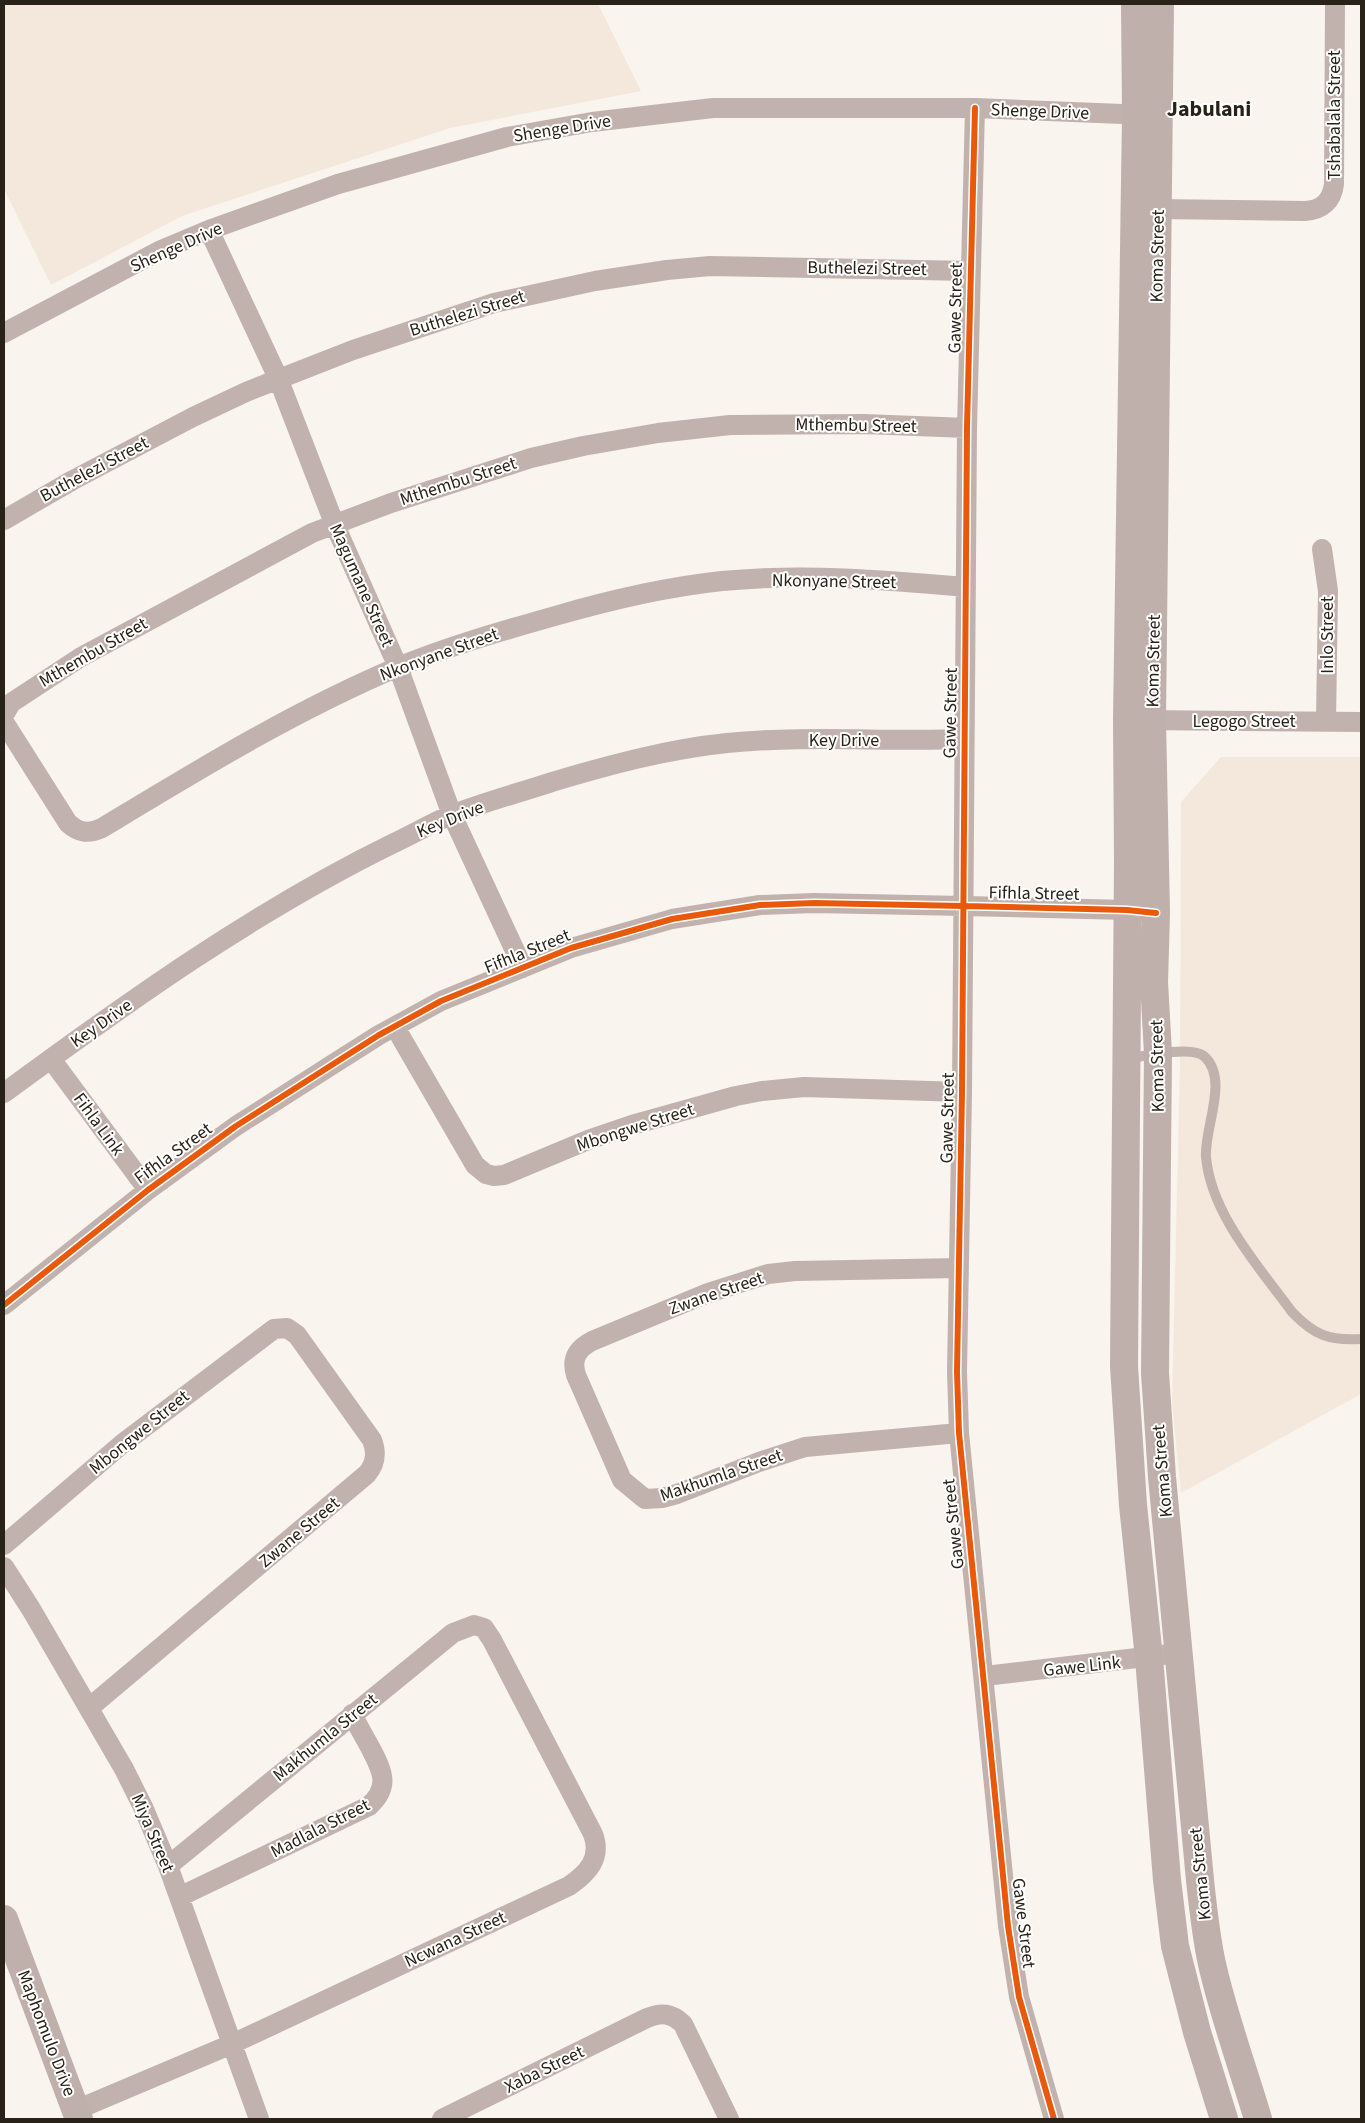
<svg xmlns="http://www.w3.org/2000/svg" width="1365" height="2123" font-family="'Source Sans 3',sans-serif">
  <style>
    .built { fill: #f3e8db }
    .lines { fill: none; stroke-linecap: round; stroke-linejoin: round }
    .lane { stroke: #c1b2ad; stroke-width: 10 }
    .street { stroke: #c1b2ad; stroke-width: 20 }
    .secondary { stroke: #bfb0ac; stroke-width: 28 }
    .cycleway-casing { stroke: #fff; stroke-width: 9 }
    .cycleway { stroke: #e8590c; stroke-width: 6 }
    .labels { text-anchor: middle; stroke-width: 4; stroke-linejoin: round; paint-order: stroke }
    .street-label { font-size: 18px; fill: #292218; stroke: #fff }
    .district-label { font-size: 22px; font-weight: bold; fill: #292218; stroke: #fff }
  </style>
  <rect width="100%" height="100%" fill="#f9f4ee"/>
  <path class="built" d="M4,4H598L641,91L450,128L182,216L51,285L4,189Z
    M1221,757H1361V1394L1181,1493L1172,1402L1180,1068L1181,802Z"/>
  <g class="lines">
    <path class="lane" d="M1127,1059C1143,1056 1193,1045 1205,1057C1229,1080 1204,1128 1206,1157C1211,1214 1259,1267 1292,1312C1314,1335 1329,1341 1361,1339"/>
    <path class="street" d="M975,108L967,428L962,1092L957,1372L959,1433L1008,1926L1019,1997L1054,2119
      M1157,209L1305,211C1322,210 1332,201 1334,184L1335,4
      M209,230L278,378L334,523L398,667L452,815L523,968
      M4,333L159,251L209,230L338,184L507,137L592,122L713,108H975L1148,115
      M4,520L73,480L193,417L246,392L353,350L494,303L595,281L667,270L710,266L970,271
      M1322,549L1328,591L1326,721
      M4,715L11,703L81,657L312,533L391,503L531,458L583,446L658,433L730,425L864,424L967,428
      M1138,720L1361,722
      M4,722L68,823C79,833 88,834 102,828C198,770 294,711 398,667C449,646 502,631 555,616C610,600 666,587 722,581C803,573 886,580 966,587
      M395,1027L475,1165L486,1174L494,1176L504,1175L588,1140L632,1125L736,1096L762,1091L804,1087L962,1092
      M51,1059L148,1190
      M4,1093C129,1001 255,911 394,843C413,834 432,823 451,815C484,802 519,793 552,782C609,765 668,749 727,743C806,735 885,742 964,739
      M959,1268L795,1271L768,1274L708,1293L592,1341C577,1349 571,1359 576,1375L622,1480L645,1499L662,1498L677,1494L759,1462L805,1447L959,1433
      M4,1305L148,1190L236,1126L338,1061L379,1035L441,1001L571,948L672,919L760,905L814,903L964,906L1127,910L1156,913
      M4,1545L122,1444L274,1329L287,1328L297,1335L372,1440C377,1453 376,1463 367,1474L89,1708
      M4,1567L31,1609L124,1769L143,1807L168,1866L259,2119
      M985,1676L1179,1653
      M179,1897L369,1806C390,1787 383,1772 371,1749C365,1738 358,1726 352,1714
      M76,2110L232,2044L569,1886C588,1873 602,1858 593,1834L492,1640L484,1628L474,1625L453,1633L168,1866
      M442,2119L647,2018C662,2012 671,2013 683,2024L729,2119"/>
    <path class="secondary" d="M1135,4L1136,115L1127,720L1128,862L1124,1366L1133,1505L1149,1658L1167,1880L1175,1946L1197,2032L1224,2119
      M1160,4L1152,720L1156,913L1154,982L1158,1053L1155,1373L1162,1477L1200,1880C1203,1908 1206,1937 1212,1964C1224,2017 1243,2068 1258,2119
      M4,1919L79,2119"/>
    <defs>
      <path id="cycleway" d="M975,108L967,428L962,1092L957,1372L959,1433L1008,1926L1019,1997L1054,2119
        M4,1305L148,1190L236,1126L338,1061L379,1035L441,1001L571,948L672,919L760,905L814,903L964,906L1127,910L1156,913"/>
    </defs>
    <use href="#cycleway" class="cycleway-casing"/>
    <use href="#cycleway" class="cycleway"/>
  </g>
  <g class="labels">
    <g class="street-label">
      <text transform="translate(1040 111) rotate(2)" y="6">Shenge Drive</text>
      <text transform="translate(1334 115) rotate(-90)" y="6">Tshabalala Street</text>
      <text transform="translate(562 128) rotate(-9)" y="6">Shenge Drive</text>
      <text transform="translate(176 247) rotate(-24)" y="6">Shenge Drive</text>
      <text transform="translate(1157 256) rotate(-89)" y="6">Koma Street</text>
      <text transform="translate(867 268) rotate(1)" y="6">Buthelezi Street</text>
      <text transform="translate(955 308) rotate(-89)" y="6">Gawe Street</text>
      <text transform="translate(467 313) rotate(-17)" y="6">Buthelezi Street</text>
      <text transform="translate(856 425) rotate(1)" y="6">Mthembu Street</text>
      <text transform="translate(94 469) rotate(-28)" y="6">Buthelezi Street</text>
      <text transform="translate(458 481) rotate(-18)" y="6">Mthembu Street</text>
      <text transform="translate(834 581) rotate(1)" y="6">Nkonyane Street</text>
      <text transform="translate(362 585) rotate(66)" y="6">Magumane Street</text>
      <text transform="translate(1327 635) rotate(-90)" y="6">Inlo Street</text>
      <text transform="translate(93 652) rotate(-30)" y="6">Mthembu Street</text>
      <text transform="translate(439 654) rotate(-20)" y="6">Nkonyane Street</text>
      <text transform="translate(1153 661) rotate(-89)" y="6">Koma Street</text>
      <text transform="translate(950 713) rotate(-89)" y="6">Gawe Street</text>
      <text x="1244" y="727">Legogo Street</text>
      <text x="844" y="746">Key Drive</text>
      <text transform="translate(450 819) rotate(-22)" y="6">Key Drive</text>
      <text transform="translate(1034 893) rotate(1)" y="6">Fifhla Street</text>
      <text transform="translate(527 951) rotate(-22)" y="6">Fifhla Street</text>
      <text transform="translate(101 1023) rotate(-35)" y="6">Key Drive</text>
      <text transform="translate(1157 1066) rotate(-91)" y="6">Koma Street</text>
      <text transform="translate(947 1118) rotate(-89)" y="6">Gawe Street</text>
      <text transform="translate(99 1124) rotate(54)" y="6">Fihla Link</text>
      <text transform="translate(635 1127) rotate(-18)" y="6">Mbongwe Street</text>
      <text transform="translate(173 1153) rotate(-36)" y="6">Fifhla Street</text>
      <text transform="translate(716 1293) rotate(-19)" y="6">Zwane Street</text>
      <text transform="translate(139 1432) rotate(-39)" y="6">Mbongwe Street</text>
      <text transform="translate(1162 1471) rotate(-95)" y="6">Koma Street</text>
      <text transform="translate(721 1475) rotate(-19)" y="6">Makhumla Street</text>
      <text transform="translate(953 1524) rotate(-96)" y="6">Gawe Street</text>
      <text transform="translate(299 1532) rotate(-40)" y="6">Zwane Street</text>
      <text transform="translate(1082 1666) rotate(-6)" y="6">Gawe Link</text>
      <text transform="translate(325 1737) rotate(-39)" y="6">Makhumla Street</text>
      <text transform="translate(320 1828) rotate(-27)" y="6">Madlala Street</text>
      <text transform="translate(153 1833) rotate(67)" y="6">Miya Street</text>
      <text transform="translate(1200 1874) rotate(-96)" y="6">Koma Street</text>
      <text transform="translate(1024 1923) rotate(83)" y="6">Gawe Street</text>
      <text transform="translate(455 1939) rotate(-25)" y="6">Ncwana Street</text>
      <text transform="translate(47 2033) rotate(69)" y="6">Maphomulo Drive</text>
      <text transform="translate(544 2069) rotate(-26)" y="6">Xaba Street</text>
    </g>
    <g class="district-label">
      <text x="1209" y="116">Jabulani</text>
    </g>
  </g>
  <rect width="1365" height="2123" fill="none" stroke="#292218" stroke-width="10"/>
</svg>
